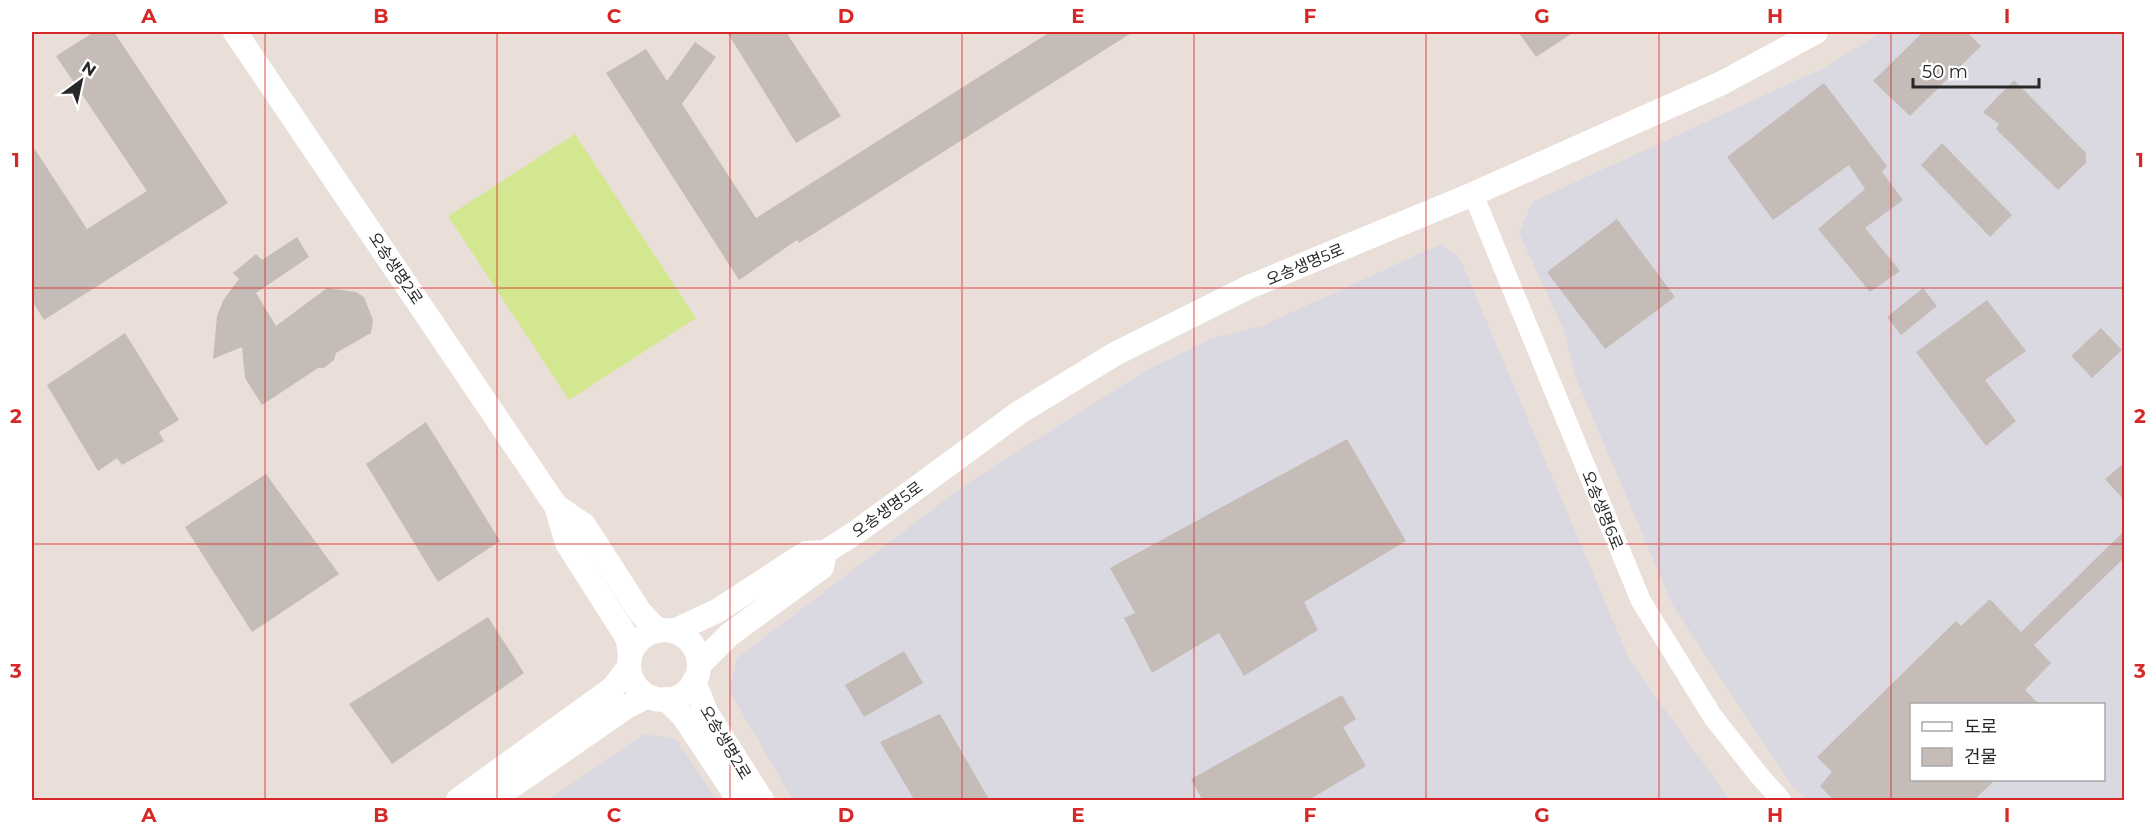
<svg xmlns="http://www.w3.org/2000/svg" width="2156" height="832" font-family="Montserrat,'Noto Sans KR',sans-serif">
  <style>
    .industrial { fill: #dad9e2; fill-rule: evenodd }
    .pitch { fill: #d3e791 }
    .building { fill: #c5bcb8 }
    .lines { fill: none; stroke-linecap: round; stroke-linejoin: round }
    .minor { stroke: #fff; stroke-width: 20 }
    .tertiary { stroke: #fff; stroke-width: 24 }
    .grid { fill: none; stroke: #d62828; stroke-width: 1.5; stroke-opacity: 0.55 }
    .labels { text-anchor: middle; stroke-width: 4.5; stroke-linejoin: round; paint-order: stroke }
    .street-label { font-size: 16px; fill: #272727; stroke: #fff }
    .neatline { fill: none; stroke: #d62828; stroke-width: 2 }
    .grid-label { font-size: 20px; text-anchor: middle; font-weight: bold; fill: #d62828 }
  </style>
  <rect width="100%" height="100%" fill="#eadfd8"/>
  <path class="industrial" d="M1881,32H2124V800H1807L1791,785L1672,604L1575,376L1564,331L1519,233L1532,202L1826,67ZM1912,704H2104V780H1912Z
    M1441,244L1460,258L1630,661L1730,800H793L729,691L737,658L966,484L1147,370L1210,339L1262,326Z
    M644,734L676,739L717,800H548Z"/>
  <path class="pitch" d="M575,134L696,318L569,400L448,216Z"/>
  <path class="building" d="M94,32H114L228,203L44,320L32,301V145L87,229L147,191L56,56Z
    M727,32H786L841,116L796,143Z
    M1050,32H1133L799,243L797,240L739,280L606,73L646,49L667,81L695,42L716,57L682,104L756,218Z
    M1518,32H1574L1536,57Z
    M1923,32H1967L1981,46L1910,116L1873,81Z
    M2014,80L2086,153V163L2058,190L1996,129L1999,124L1983,112Z
    M1824,83L1887,166L1882,172L1903,200L1865,228L1900,271L1870,292L1818,229L1865,189L1849,165L1773,220L1727,157Z
    M1942,143L2012,215L1990,237L1921,165Z
    M1617,219L1675,297L1605,349L1547,272Z
    M297,237L309,257L256,293L276,326L327,288L356,292L364,297L373,320L371,333L336,353L334,360L324,368H318L262,405L245,378L242,347L213,359L217,316L224,299L239,279L233,273L256,254L262,260Z
    M1923,288L1937,306L1901,335L1887,317Z
    M1987,300L2026,351L1985,380L2016,421L1986,446L1916,352Z
    M2101,328L2122,350L2092,378L2071,356Z
    M125,333L179,420L159,432L164,441L122,465L117,458L98,471L47,385Z
    M426,422L500,541L438,582L366,464Z
    M1347,439L1406,541L1304,602L1318,630L1244,676L1219,633L1152,673L1124,618L1135,613L1110,568Z
    M2124,463V500L2105,479Z
    M266,474L339,574L252,632L185,527Z
    M2124,531V558L2034,645L2051,663L2025,690L2040,705H1911V780H1995L1973,801H1834L1820,786L1832,772L1817,757L1956,621L1961,626L1990,599L2021,632Z
    M488,617L524,673L392,764L349,704Z
    M904,651L923,683L864,717L845,685Z
    M1342,695L1356,719L1343,727L1366,766L1307,801H1203L1191,779Z
    M940,714L990,801H915L880,742Z"/>
  <g class="lines">
    <path class="minor" d="M1473,194L1641,601L1713,717L1758,774L1781,800"/>
    <path class="tertiary" d="M235,32L556,506L567,543L623,631L628,640L630,655
      M556,506L584,525L640,612L658,631
      M629 665a35 35 0 1 1 70 0a35 35 0 1 1-70 0Z
      M674,631L717,611L806,553L825,552L858,531L1020,412L1115,354L1249,287L1473,194L1722,83L1816,32
      M699,665L729,635L822,567L825,552
      M694,681L706,712L762,800
      M666,699L684,717L739,800
      M458,800L613,688L629,667
      M492,800L628,706L648,696"/>
  </g>
  <path class="grid" d="M265,32V800M497,32V800M730,32V800M962,32V800M1194,32V800M1426,32V800M1659,32V800M1891,32V800M32,288H2124M32,544H2124"/>
  <g class="labels">
    <g class="street-label">
      <text transform="translate(1305 264) rotate(-23)" y="6">오송생명5로</text>
      <text transform="translate(396 268) rotate(56)" y="6">오송생명2로</text>
      <text transform="translate(887 509) rotate(-36)" y="6">오송생명5로</text>
      <text transform="translate(1603 510) rotate(68)" y="6">오송생명6로</text>
      <text transform="translate(726 742) rotate(59)" y="6">오송생명2로</text>
    </g>
  </g>
  <rect width="2156" height="832" fill="none" stroke="#ffffff" stroke-width="66"/>
  <rect x="1910" y="703" width="195" height="78" fill="#ffffff" stroke="#a9a9a9" stroke-width="1.5"/>
  <rect x="1922" y="722" width="30" height="9" fill="#ffffff" stroke="#a9a9a9" stroke-width="1.5"/>
  <text x="1964" y="733" font-size="18" fill="#272727">도로</text>
  <rect x="1922" y="748" width="30" height="18" fill="#c5bcb8" stroke="#a9a9a9" stroke-width="1.5"/>
  <text x="1964" y="763" font-size="18" fill="#272727">건물</text>
  <g transform="translate(81 81) rotate(33)" stroke="#ffffff" stroke-width="4.5" paint-order="stroke">
  <path d="M0-4.5L10 22L0 15L-10 22Z" fill="#272727"/>
  <text y="-9" font-size="16" font-weight="bold" text-anchor="middle" fill="#272727">N</text>
  </g>
  <path d="M1913 78v9h126v-9" fill="none" stroke="#272727" stroke-width="3"/>
  <text x="1922" y="78" font-size="18" fill="#272727" stroke="#ffffff" stroke-width="4.5" paint-order="stroke">50 m</text>
  <rect x="33" y="33" width="2090" height="766" class="neatline"/>
  <g class="grid-label">
    <text x="149" y="23">A</text>
    <text x="381" y="23">B</text>
    <text x="614" y="23">C</text>
    <text x="846" y="23">D</text>
    <text x="1078" y="23">E</text>
    <text x="1310" y="23">F</text>
    <text x="1542" y="23">G</text>
    <text x="1775" y="23">H</text>
    <text x="2007" y="23">I</text>
    <text x="16" y="167">1</text>
    <text x="2140" y="167">1</text>
    <text x="16" y="423">2</text>
    <text x="2140" y="423">2</text>
    <text x="16" y="678">3</text>
    <text x="2140" y="678">3</text>
    <text x="149" y="822">A</text>
    <text x="381" y="822">B</text>
    <text x="614" y="822">C</text>
    <text x="846" y="822">D</text>
    <text x="1078" y="822">E</text>
    <text x="1310" y="822">F</text>
    <text x="1542" y="822">G</text>
    <text x="1775" y="822">H</text>
    <text x="2007" y="822">I</text>
  </g>
</svg>
